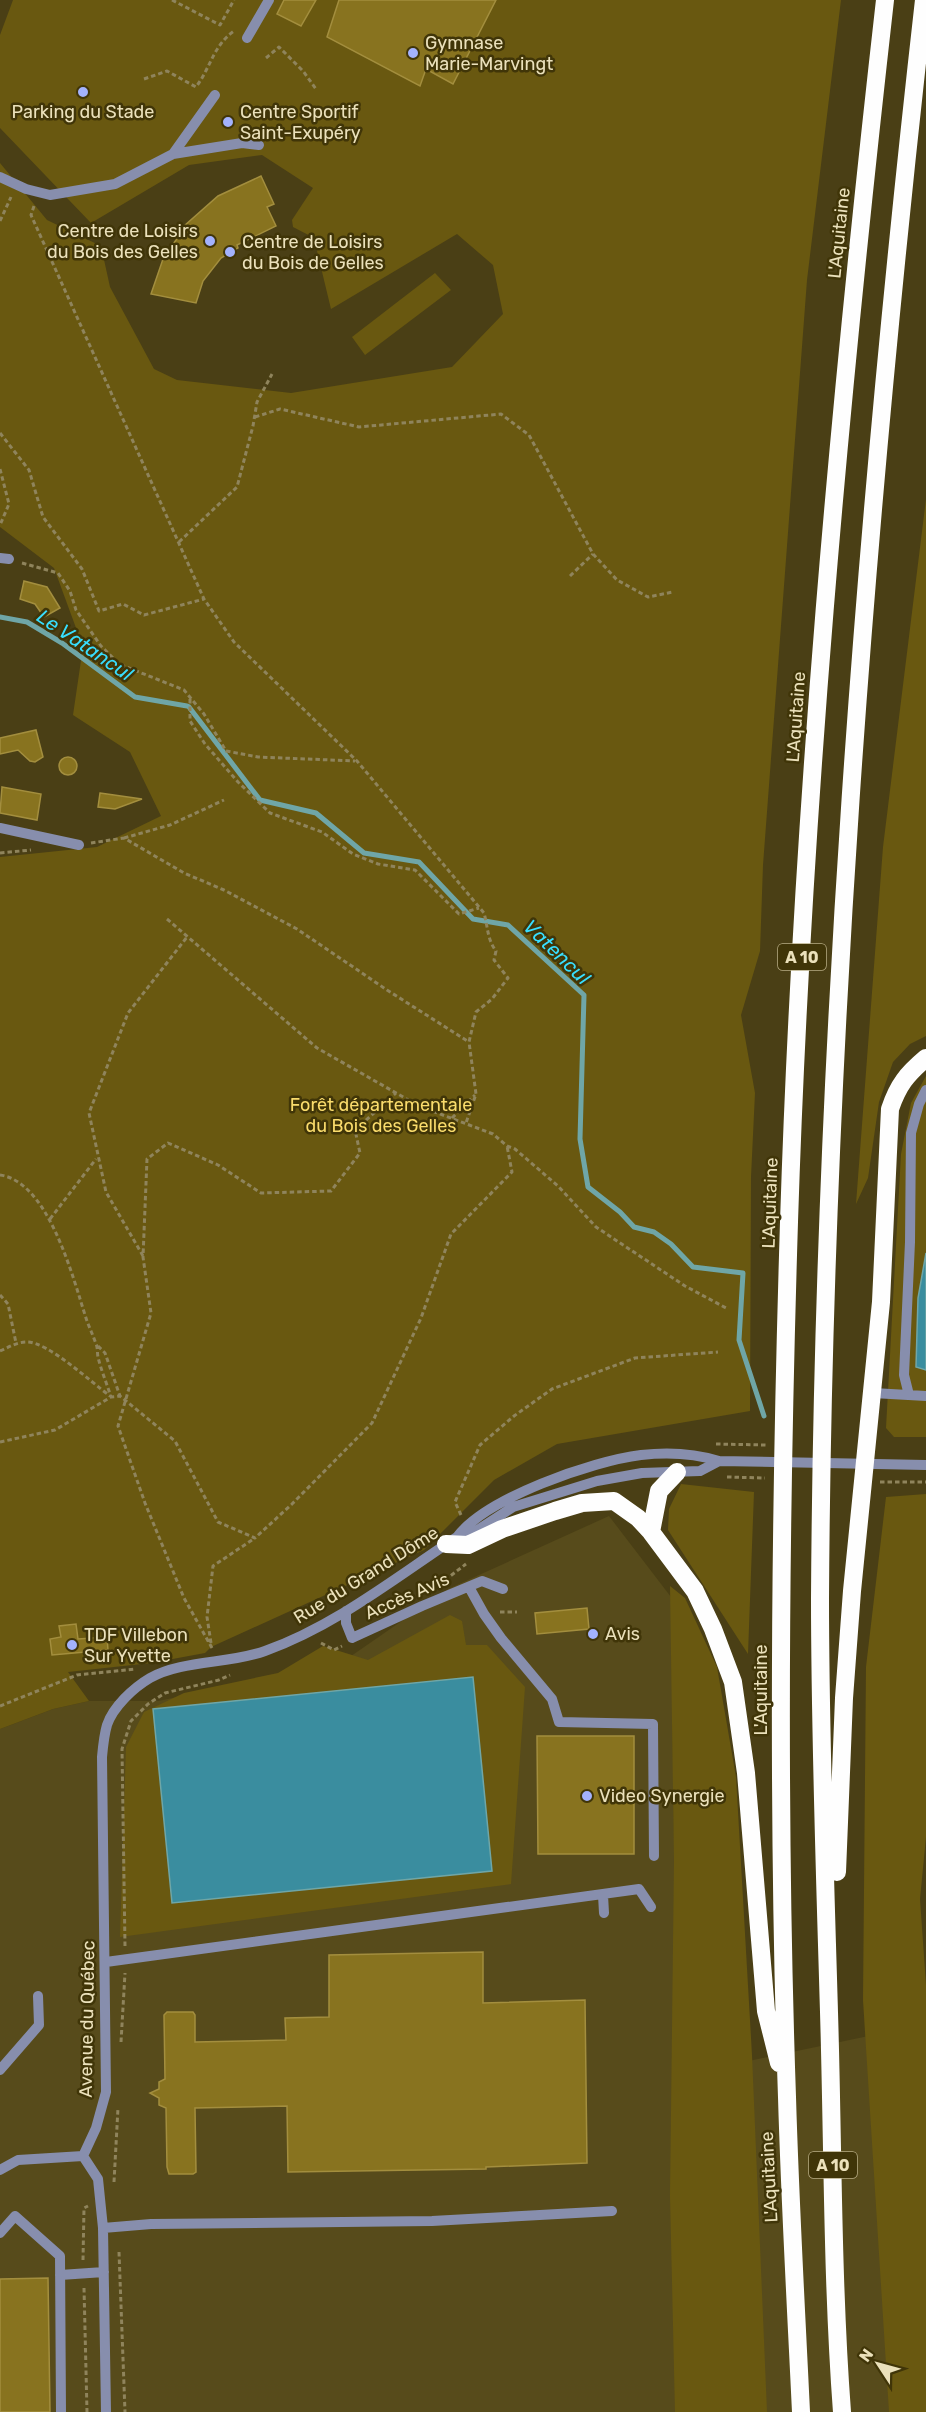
<svg xmlns="http://www.w3.org/2000/svg" width="926" height="2412" font-family="Rubik,sans-serif">
  <style>
    .built { fill: #574b1b }
    .green { fill: #695810 }
    .water { fill: #3a8d9f; stroke: #6fa6a7; stroke-width: 1.5 }
    .lines { fill: none; stroke-linecap: round; stroke-linejoin: round }
    .stream { stroke: #6fa6a7; stroke-width: 5 }
    .building { fill: #88731f; stroke: #a38e3e; stroke-width: 1.5 }
    .path { stroke: #8f845c; stroke-width: 3; stroke-dasharray: 4.5 3; stroke-linecap: butt }
    .minor { stroke: #878ead; stroke-width: 10 }
    .highway { stroke: #fefefe; stroke-width: 18 }
    .poi-dot { fill: #a3b2fd; stroke: #403508; stroke-width: 2 }
    .labels { text-anchor: middle; stroke-width: 5; stroke-linejoin: round; paint-order: stroke }
    .shield { fill: #403508; stroke: #b8ad85; stroke-width: 1.5 }
    .shield-label { font-size: 16px; font-weight: bold; fill: #ebe1bb }
    .poi-label { font-size: 18px; fill: #ebe1bb; stroke: #403508; text-anchor: start }
    .street-label { font-size: 18px; fill: #ebe1bb; stroke: #403508 }
    .park-label { font-size: 18px; fill: #fadc6c; stroke: #403508 }
    .water-label { font-size: 20px; font-style: italic; fill: #38defe; stroke: #403508 }
  </style>
  <rect width="100%" height="100%" fill="#4a3f15"/>
  <path class="built" d="M609,1516L671,1597L677,2076L926,2024V2412H0V1729L53,1709L89,1701H158L341,1663L448,1589Z"/>
  <path class="green" d="M13,0H841L807,280L763,865L760,951L741,1015L755,1093L751,1177L750,1411L557,1444L494,1480L424,1550L211,1647L205,1653L151,1663L68,1672L89,1701L53,1709L0,1729V857L97,847L161,816L130,752L73,715L83,647L54,568L0,527V163L47,220L101,246L110,287L154,369L177,380L291,393L452,367L503,314L493,265L457,234L331,309L317,251L324,243L293,227L292,220L313,188L262,155L189,165L91,223L0,128V35Z
    M435,273L451,290L365,355L352,337Z
    M926,499V1036L910,1044L893,1062L879,1102L868,1178L856,1204L883,847Z
    M926,1076V1437H894L886,1428L901,1154L911,1103Z
    M681,1484L754,1492L748,1654L668,1530L669,1509Z
    M926,1494V1837L920,1899L926,1985V2412H889L863,2000L866,1667L886,1497Z
    M670,1586L685,1598L717,1667L736,1777L752,2055L767,2412H675L670,2196L674,1861Z
    M450,1615L462,1621L466,1645H487L525,1687L511,1884L120,1937L126,1747L144,1712L184,1693L278,1673L323,1646L368,1660Z"/>
  <path class="water" d="M926,1253V1370L916,1367L918,1298Z
    M473,1677L492,1871L172,1903L153,1709Z"/>
  <g class="lines">
    <path class="stream" d="M0,617L27,622L62,643L135,697L187,706
      M189,707L260,800L316,813L364,853L419,862L473,919L508,925L584,995L580,1139L588,1187L620,1212L634,1227L654,1232L671,1244L693,1267L743,1273L739,1340L764,1416"/>
  </g>
  <path class="building" d="M284,0H316L301,26L277,14Z
    M339,0H496L453,84L426,69L420,86L327,37Z
    M261,176L274,204L267,207L276,226L237,245L238,248L221,258L203,281L196,303L151,294L163,259L178,237L175,234L218,196Z
    M24,581L47,587L60,608L44,617L35,604L20,599Z
    M36,730L43,757L35,762L30,761L18,750L0,754V738Z
    M59 766a9 9 0 1 1 18 0a9 9 0 1 1-18 0Z
    M2,787L41,794L37,820L0,813Z
    M100,793L142,799L115,809L98,807Z
    M587,1608L589,1629L537,1634L535,1613Z
    M76,1624L78,1639L107,1637L108,1650L52,1655L50,1639L61,1637L59,1626Z
    M537,1736H634V1854H538Z
    M483,1952V2003L585,2000L587,2163L486,2167V2169L288,2172L287,2106L195,2108L196,2172L193,2174H169L167,2167L166,2108L159,2105V2098L150,2093L159,2089V2082L165,2079L164,2015L167,2012H193L195,2015V2042L286,2040L285,2018L329,2017V1955Z
    M48,2278L50,2412H0V2279Z"/>
  <g class="lines">
    <path class="path" d="M172,0L220,25L234,0
      M266,58L279,47L303,71L316,89
      M144,79L167,71L196,87C211,67 213,46 234,31
      M34,206L31,215L204,599L234,642L357,761L484,913C488,927 487,939 496,951L494,960L508,978L492,999L476,1012L469,1042L476,1094L466,1123
      M0,221L11,197
      M255,417L280,409L359,427L501,414L529,435L593,554L617,580L648,597L673,592
      M0,433L29,470L43,517L82,569L99,611L123,604L144,615L204,599
      M0,469L9,504L0,525
      M179,542L237,487L253,426L257,402L272,374
      M22,563L58,573L70,591L76,610L101,646L119,664L184,690L204,714L226,751L258,757L355,761
      M570,576L593,554
      M190,699V721L205,744L238,782L270,813L322,832L353,854L378,864L415,870L459,914L479,908
      M124,838L170,825L224,800
      M91,843L124,838L184,873L224,890L297,929L387,990L469,1042
      M0,853L31,850
      M167,919L317,1048L419,1106L493,1134L507,1146L515,1149L558,1186L596,1227L685,1286L728,1309
      M452,1118L475,1095
      M0,1175C49,1182 73,1278 86,1318C89,1327 93,1335 96,1344C98,1348 97,1353 98,1357C101,1370 107,1384 111,1397
      M50,1219L96,1159
      M143,1256L106,1192L89,1113L128,1013L187,937
      M0,1295L8,1304L16,1343
      M98,1346L105,1353L120,1396
      M0,1351C9,1347 17,1342 27,1342C48,1342 91,1382 110,1396
      M0,1442L55,1430L111,1397L120,1396L175,1441L218,1522L255,1538L292,1504L372,1423L421,1318L451,1234L512,1172L507,1146
      M716,1444L766,1445
      M727,1477L765,1478
      M880,1482H926
      M461,1515L455,1502L480,1445L514,1416L552,1389L635,1358L718,1352
      M445,1580L466,1564
      M500,1612H517
      M211,1643L207,1617L213,1566L255,1538
      M321,1643L334,1650L342,1646
      M212,1648L184,1598L145,1503L118,1426L151,1313L143,1257L147,1159L168,1143L218,1165L261,1193L331,1191L360,1153L355,1130L396,1093
      M0,1706L77,1675L136,1669
      M125,1946L122,1749L131,1721L148,1704L165,1693L219,1680L230,1675
      M121,2042L125,1973
      M114,2182L118,2108
      M119,2252L125,2412
      M83,2260L84,2208L88,2206
      M84,2288L87,2412"/>
    <path class="minor" d="M247,38L269,0
      M173,154L242,143L259,145
      M0,177L26,189L50,195L115,184L173,154L215,95
      M0,558L9,559
      M0,828L79,845
      M873,1393L926,1396
      M909,1395L904,1375L910,1242L911,1133L919,1104L926,1090
      M457,1537C486,1498 592,1461 641,1455C667,1452 693,1453 719,1461L926,1465
      M469,1587L484,1614L501,1638L552,1699L559,1722L653,1724L654,1856
      M346,1611V1623L352,1638L422,1606L482,1581L503,1589
      M603,1895L604,1913
      M106,1962L639,1889L651,1907
      M0,2070L39,2025L38,1996
      M83,2156L96,2128L106,2092L102,1757C103,1746 104,1735 107,1725C113,1707 133,1688 150,1678C182,1660 229,1664 265,1651C335,1626 395,1578 457,1537L473,1533L513,1507L597,1481L642,1473L700,1471L719,1461
      M83,2156L98,2179L103,2228L106,2412
      M0,2170L18,2160L83,2156
      M103,2228L151,2224L432,2221L612,2211
      M0,2233L15,2216L60,2256L61,2412
      M60,2275L104,2272"/>
    <path class="highway" d="M651,1532L659,1491L677,1472
      M446,1544L468,1545L502,1529L555,1511L582,1503L614,1501L638,1518L651,1532L695,1591L713,1629L733,1682L746,1773L766,2011L779,2063
      M837,1872L844,1698L852,1591L881,1302L890,1109C898,1085 907,1074 926,1058
      M801,2412C796,2307 790,2202 787,2097C777,1806 780,1513 789,1222C802,814 839,406 885,0
      M842,2412C832,2279 833,2145 829,2012C825,1874 820,1736 820,1599C823,1065 864,531 924,0"/>
  </g>
  <g class="poi-dot">
    <circle cx="413" cy="53" r="6"/>
    <circle cx="83" cy="92" r="6"/>
    <circle cx="228" cy="122" r="6"/>
    <circle cx="210" cy="241" r="6"/>
    <circle cx="230" cy="252" r="6"/>
    <circle cx="593" cy="1634" r="6"/>
    <circle cx="72" cy="1645" r="6"/>
    <circle cx="587" cy="1796" r="6"/>
  </g>
  <g class="labels">
    <g class="shield">
      <rect x="778" y="944" width="48" height="26" rx="4.5"/>
      <rect x="809" y="2152" width="48" height="26" rx="4.5"/>
    </g>
    <g class="shield-label">
      <text x="802" y="963">A 10</text>
      <text x="833" y="2171">A 10</text>
    </g>
    <g class="poi-label">
      <text x="425" y="49">Gymnase<tspan x="425" dy="21">Marie-Marvingt</tspan></text>
      <text x="83" y="118" text-anchor="middle">Parking du Stade</text>
      <text x="240" y="118">Centre Sportif<tspan x="240" dy="21">Saint-Exupéry</tspan></text>
      <text x="198" y="237" text-anchor="end">Centre de Loisirs<tspan x="198" dy="21">du Bois des Gelles</tspan></text>
      <text x="242" y="248">Centre de Loisirs<tspan x="242" dy="21">du Bois de Gelles</tspan></text>
      <text x="605" y="1640">Avis</text>
      <text x="84" y="1641">TDF Villebon<tspan x="84" dy="21">Sur Yvette</tspan></text>
      <text x="599" y="1802">Video Synergie</text>
    </g>
    <g class="street-label">
      <text transform="translate(839 233) rotate(-84)" y="6">L'Aquitaine</text>
      <text transform="translate(796 717) rotate(-86)" y="6">L'Aquitaine</text>
      <text transform="translate(770 1203) rotate(-88)" y="6">L'Aquitaine</text>
      <text transform="translate(366 1575) rotate(-32)" y="6">Rue du Grand Dôme</text>
      <text transform="translate(407 1596) rotate(-24)" y="6">Accès Avis</text>
      <text transform="translate(761 1690) rotate(-90)" y="6">L'Aquitaine</text>
      <text transform="translate(87 2019) rotate(-89)" y="6">Avenue du Québec</text>
      <text transform="translate(769 2177) rotate(-93)" y="6">L'Aquitaine</text>
    </g>
    <g class="park-label">
      <text x="381" y="1111">Forêt départementale<tspan x="381" dy="21">du Bois des Gelles</tspan></text>
    </g>
    <g class="water-label">
      <text transform="translate(85 645) rotate(34)" y="7">Le Vatancul</text>
      <text transform="translate(557 952) rotate(44)" y="7">Vatencul</text>
    </g>
  </g>
  <g transform="translate(878 2364) rotate(306)" stroke="#403508" stroke-width="4.5" paint-order="stroke">
  <path d="M0-4.5L10 22L0 15L-10 22Z" fill="#ebe1bb"/>
  <text y="-9" font-size="16" font-weight="bold" text-anchor="middle" fill="#ebe1bb">N</text>
  </g>
</svg>
